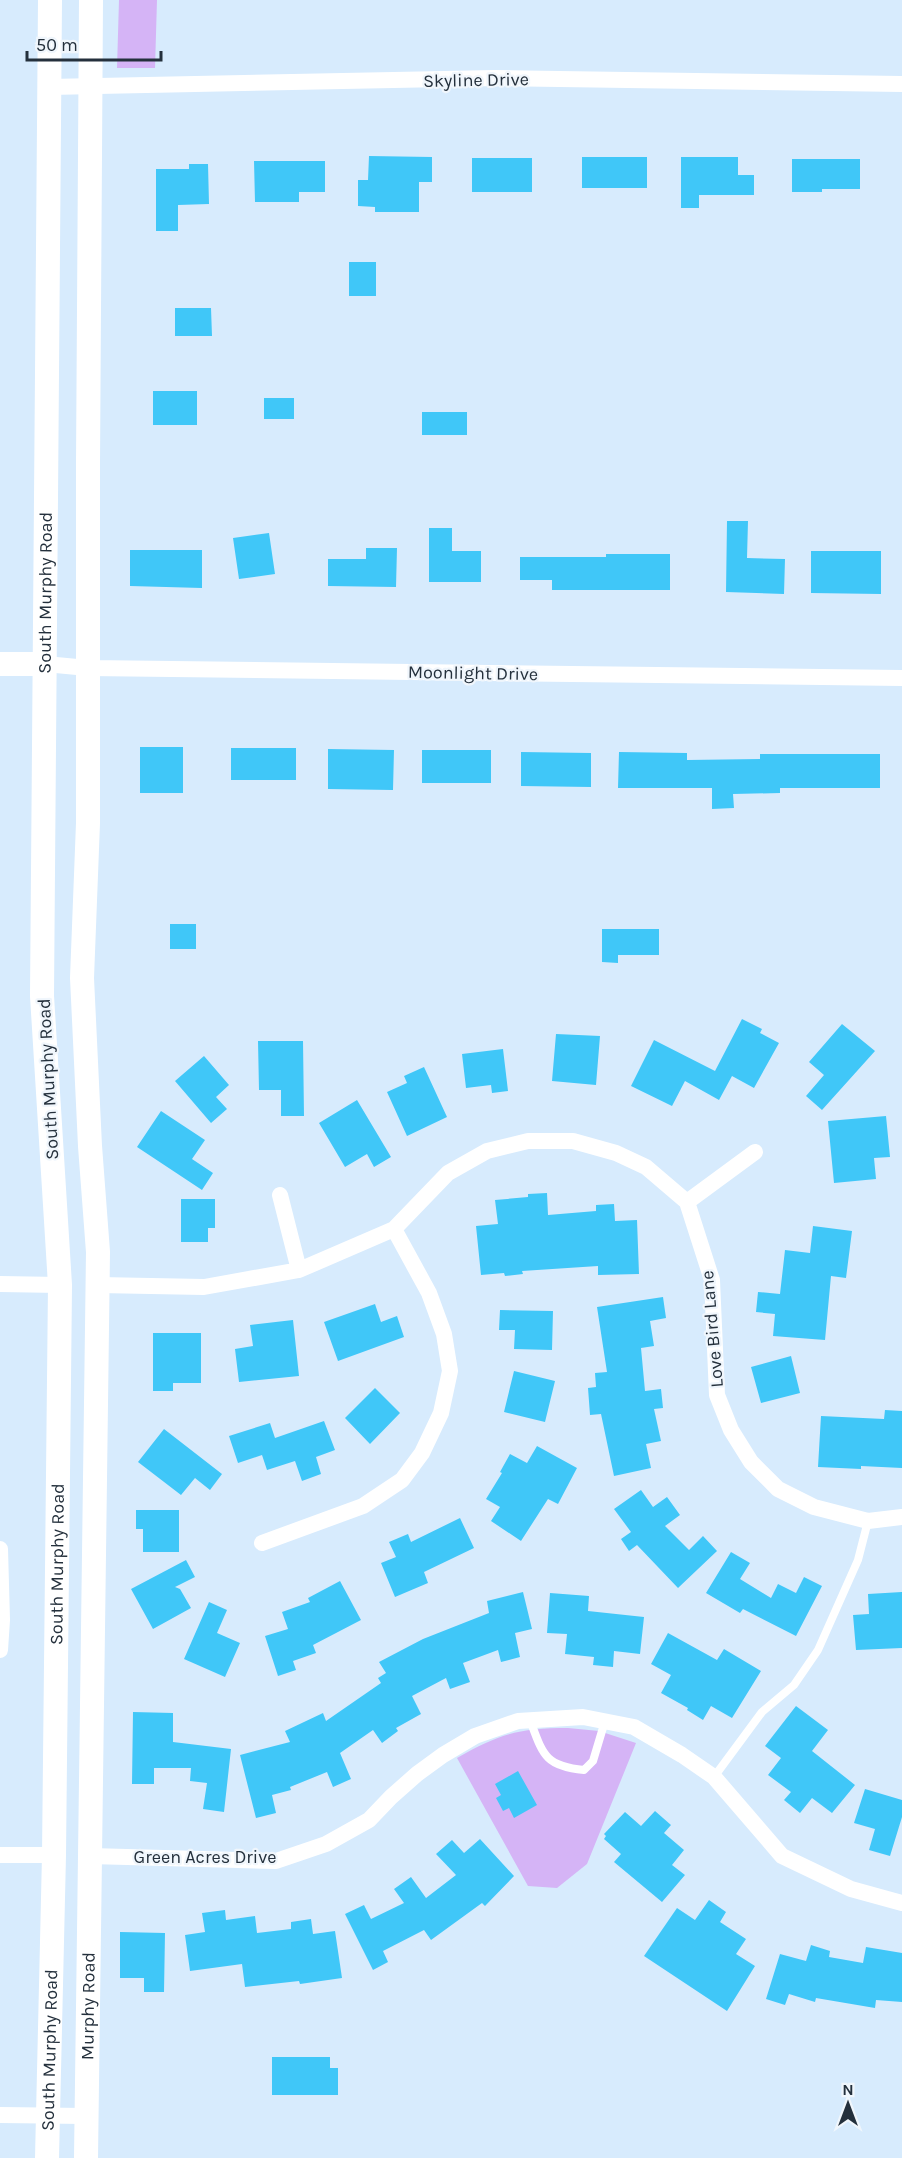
<svg xmlns="http://www.w3.org/2000/svg" width="902" height="2158" font-family="Karla,sans-serif">
  <style>
    .green { fill: #d5b4f6 }
    .building { fill: #40c7f8 }
    .lines { fill: none; stroke-linecap: round; stroke-linejoin: round }
    .lane { stroke: #fff; stroke-width: 8 }
    .street { stroke: #fff; stroke-width: 16 }
    .secondary { stroke: #fff; stroke-width: 24 }
    .labels { text-anchor: middle; stroke-width: 4.5; stroke-linejoin: round; paint-order: stroke }
    .street-label { font-size: 18px; fill: #24303c; stroke: #f0f6fc }
  </style>
  <rect width="100%" height="100%" fill="#d7ebfd"/>
  <path class="green" d="M119,0H157L155,68H117Z
    M568,1728L599,1731L636,1743L587,1864L557,1888L528,1886L457,1758C499,1734 519,1728 568,1728Z"/>
  <path class="building" d="M369,156L432,157V182H419V212H375V207L358,206V180H368Z
    M582,157H647V188H582Z
    M681,157H738V175H754V195H699V208H681Z
    M472,158H532V192H472Z
    M792,159H860V189H822V192H792Z
    M254,161H325V192H299V202H255Z
    M189,164H208L209,204L178,205V231H156V169H189Z
    M349,262H376V296H349Z
    M175,308H211L212,336H175Z
    M153,391H197V425H153Z
    M264,398H294V419H264Z
    M422,412H467V435H422Z
    M727,521H748L747,558L785,559L784,594L726,592Z
    M429,528H452V551H481V582H429Z
    M269,533L275,574L239,579L233,538Z
    M366,548H397L396,587L328,586V559H366Z
    M130,550H202V588L130,586Z
    M811,551H881V594L811,593Z
    M606,554H670V590H552V580H520V557H606Z
    M140,747H183V793H140Z
    M231,748H296V780H231Z
    M328,749L394,750L393,790L328,789Z
    M422,750H491V783H422Z
    M521,752L591,753V787L521,786Z
    M619,752L687,753V760L760,759V754H880V788H780V793L733,794L734,808L712,809V788H618Z
    M170,924H196V949H170Z
    M602,929H659V955H618V963L602,962Z
    M742,1019L762,1029L760,1033L779,1043L754,1088L732,1076L719,1100L685,1081L672,1106L631,1086L654,1040L715,1071Z
    M842,1024L875,1051L822,1110L806,1096L824,1075L809,1062Z
    M556,1034L600,1036L596,1085L552,1081Z
    M258,1041H303L304,1116H281V1090H259Z
    M503,1049L508,1091L492,1093L491,1085L466,1088L462,1054Z
    M204,1056L229,1085L216,1097L227,1109L211,1123L175,1081Z
    M424,1067L447,1117L407,1136L387,1092L407,1083L404,1076Z
    M357,1100L391,1157L374,1167L367,1154L345,1167L319,1123Z
    M161,1111L205,1140L192,1159L213,1173L202,1190L137,1147Z
    M886,1116L890,1157L874,1158L876,1179L834,1183L828,1121Z
    M547,1193L548,1215L596,1211V1205L614,1204L615,1221L637,1220L639,1274L598,1275V1266L522,1271L523,1274L505,1276L504,1273L481,1275L476,1226L498,1224L495,1200L528,1197V1194Z
    M181,1199H215V1228H208V1242H181Z
    M813,1226L852,1231L846,1278L831,1276L825,1340L773,1336L775,1314L756,1312L758,1292L780,1294L785,1250L810,1253Z
    M663,1297L666,1318L650,1321L654,1346L641,1348L645,1391L661,1389L663,1408L654,1409L661,1441L646,1444L651,1468L614,1476L601,1414L590,1415L588,1388L596,1387L595,1373L607,1372L597,1307Z
    M375,1304L381,1322L397,1316L404,1337L338,1361L324,1322Z
    M500,1310L553,1311L552,1350L514,1349L515,1330H499Z
    M293,1320L299,1376L239,1382L235,1349L253,1346L250,1325Z
    M153,1333H201V1383H173V1391H153Z
    M791,1356L800,1393L761,1403L751,1367Z
    M514,1371L555,1381L545,1422L504,1412Z
    M375,1388L400,1413L370,1444L345,1418Z
    M885,1410L902,1411V1468L861,1466V1469L818,1467L821,1416L884,1419Z
    M324,1421L335,1450L316,1457L321,1474L302,1481L295,1461L267,1470L262,1455L238,1463L229,1436L270,1423L275,1438Z
    M164,1429L222,1474L210,1490L195,1478L181,1495L138,1462Z
    M537,1446L577,1468L558,1504L548,1499L521,1541L491,1521L500,1507L486,1499L502,1473L500,1472L510,1454L527,1463Z
    M641,1490L653,1507L667,1497L680,1515L665,1526L689,1550L703,1536L717,1551L678,1588L637,1545L629,1551L621,1539L631,1532L614,1509Z
    M136,1510H179V1552H143V1529H136Z
    M460,1518L474,1548L424,1572L428,1583L395,1597L381,1563L396,1557L389,1542L408,1534L411,1542Z
    M731,1552L750,1563L740,1579L771,1598L778,1584L796,1593L804,1577L822,1586L796,1636L743,1609L740,1613L706,1593Z
    M186,1560L195,1577L175,1587L180,1589L191,1608L153,1629L131,1589Z
    M340,1581L361,1620L313,1645L316,1653L293,1661L296,1670L278,1676L265,1636L288,1629L282,1612L310,1602L308,1598Z
    M523,1592L532,1629L515,1633L520,1657L501,1662L498,1650L463,1663L470,1682L450,1689L446,1678L412,1696L421,1714L396,1728L398,1731L382,1743L373,1730L340,1753L351,1779L333,1787L327,1772L290,1787L291,1790L272,1795L276,1813L256,1818L240,1755L290,1742L285,1731L323,1713L326,1721L381,1683L378,1678L386,1673L379,1662L423,1639L489,1613L487,1601Z
    M902,1592V1648L856,1650L853,1615L869,1614L868,1594Z
    M550,1593L589,1596L588,1611L644,1617L640,1654L614,1651L613,1667L593,1665L594,1657L565,1654L567,1634L547,1633Z
    M209,1602L227,1610L217,1633L240,1643L225,1677L184,1659Z
    M668,1633L717,1660L724,1649L761,1671L732,1718L711,1706L703,1720L687,1710L688,1708L661,1693L671,1675L651,1664Z
    M796,1706L828,1730L812,1751L855,1785L832,1813L812,1798L800,1813L784,1800L791,1792L768,1775L781,1758L765,1746Z
    M133,1712L173,1713V1742L231,1749L224,1812L203,1809L207,1783L190,1781L191,1768H154V1784H132Z
    M518,1771L537,1805L514,1818L509,1808L503,1811L496,1798L501,1795L495,1784Z
    M865,1789L902,1800V1817L890,1856L869,1850L875,1829L854,1823Z
    M655,1811L671,1825L664,1833L684,1850L672,1865L685,1875L662,1902L614,1862L621,1854L604,1839L606,1836L604,1834L625,1812L641,1826Z
    M480,1839L514,1876L485,1906L482,1903L431,1940L424,1930L383,1951L388,1962L373,1970L345,1914L364,1905L371,1919L404,1903L394,1889L411,1877L426,1898L456,1875L436,1854L452,1840L464,1853Z
    M709,1900L726,1912L720,1922L746,1939L736,1954L755,1966L727,2011L644,1956L677,1908L695,1920Z
    M225,1910L226,1920L255,1916L257,1933L291,1929V1922L311,1919L313,1934L335,1931L342,1978L300,1984L299,1981L245,1987L242,1964L190,1971L185,1935L205,1932L202,1913Z
    M120,1932L165,1933L164,1992H144V1978H120Z
    M811,1945L830,1951L829,1957L863,1963L866,1947L902,1953V2002L876,2000L875,2008L816,1998L815,2002L789,1994L785,2005L766,1999L780,1954L806,1961Z
    M272,2057H330V2068H338V2095H272Z"/>
  <g class="lines">
    <path class="lane" d="M530,1720C543,1755 545,1766 584,1770L593,1761L605,1721
      M714,1777L762,1712L794,1685L818,1650L858,1560L868,1521"/>
    <path class="street" d="M49,87L495,78L902,84
      M45,664L88,668L902,678
      M280,1195L299,1270
      M687,1202L755,1152
      M0,1284L60,1285
      M98,1285L204,1287L299,1270L394,1229L448,1173L487,1151L528,1141H573L616,1153L646,1167L687,1202L712,1280L717,1395L731,1430L751,1462L778,1489L814,1507L868,1521L902,1517
      M262,1543L363,1506L402,1480L422,1453L441,1413L450,1371L444,1334L429,1293L394,1229
      M0,1549L2,1620L0,1650
      M0,1855H54
      M90,1856L276,1861L326,1844L369,1820L391,1797L417,1774L443,1755L475,1736L518,1721L583,1717L634,1727L682,1755L714,1777L782,1856L851,1889L902,1903
      M0,2115L86,2116"/>
    <g class="secondary">
      <path d="M0,664H45"/>
      <path id="s1" d="M47,2158L54,1855L60,1285L42,996L50,0"/>
      <path id="s2" d="M86,2158L98,1252L90,1146L82,978L88,823V464L91,0"/>
    </g>
  </g>
  <g class="labels">
    <g class="street-label">
      <text transform="translate(476 80) rotate(-1)" y="6">Skyline Drive</text>
      <text dy="6" stroke="none"><textPath href="#s1" startOffset="1566">South Murphy Road</textPath></text>
      <text transform="translate(473 673) rotate(1)" y="6">Moonlight Drive</text>
      <text transform="translate(48 1079) rotate(-93)" y="6">South Murphy Road</text>
      <text transform="translate(712 1329) rotate(-95)" y="6">Love Bird Lane</text>
      <text dy="6" stroke="none"><textPath href="#s1" startOffset="594">South Murphy Road</textPath></text>
      <text x="205" y="1863">Green Acres Drive</text>
      <text dy="6" stroke="none"><textPath href="#s2" startOffset="152">Murphy Road</textPath></text>
      <text dy="6" stroke="none"><textPath href="#s1" startOffset="108">South Murphy Road</textPath></text>
    </g>
  </g>
  <g transform="translate(848 2104)" stroke="#f0f6fc" stroke-width="4.5" paint-order="stroke">
  <path d="M0-4.5L10 22L0 15L-10 22Z" fill="#24303c"/>
  <text y="-9" font-size="16" font-weight="bold" text-anchor="middle" fill="#24303c">N</text>
  </g>
  <path d="M27 51v9h134v-9" fill="none" stroke="#24303c" stroke-width="3"/>
  <text x="36" y="51" font-size="18" fill="#24303c" stroke="#f0f6fc" stroke-width="4.5" paint-order="stroke">50 m</text>
</svg>
